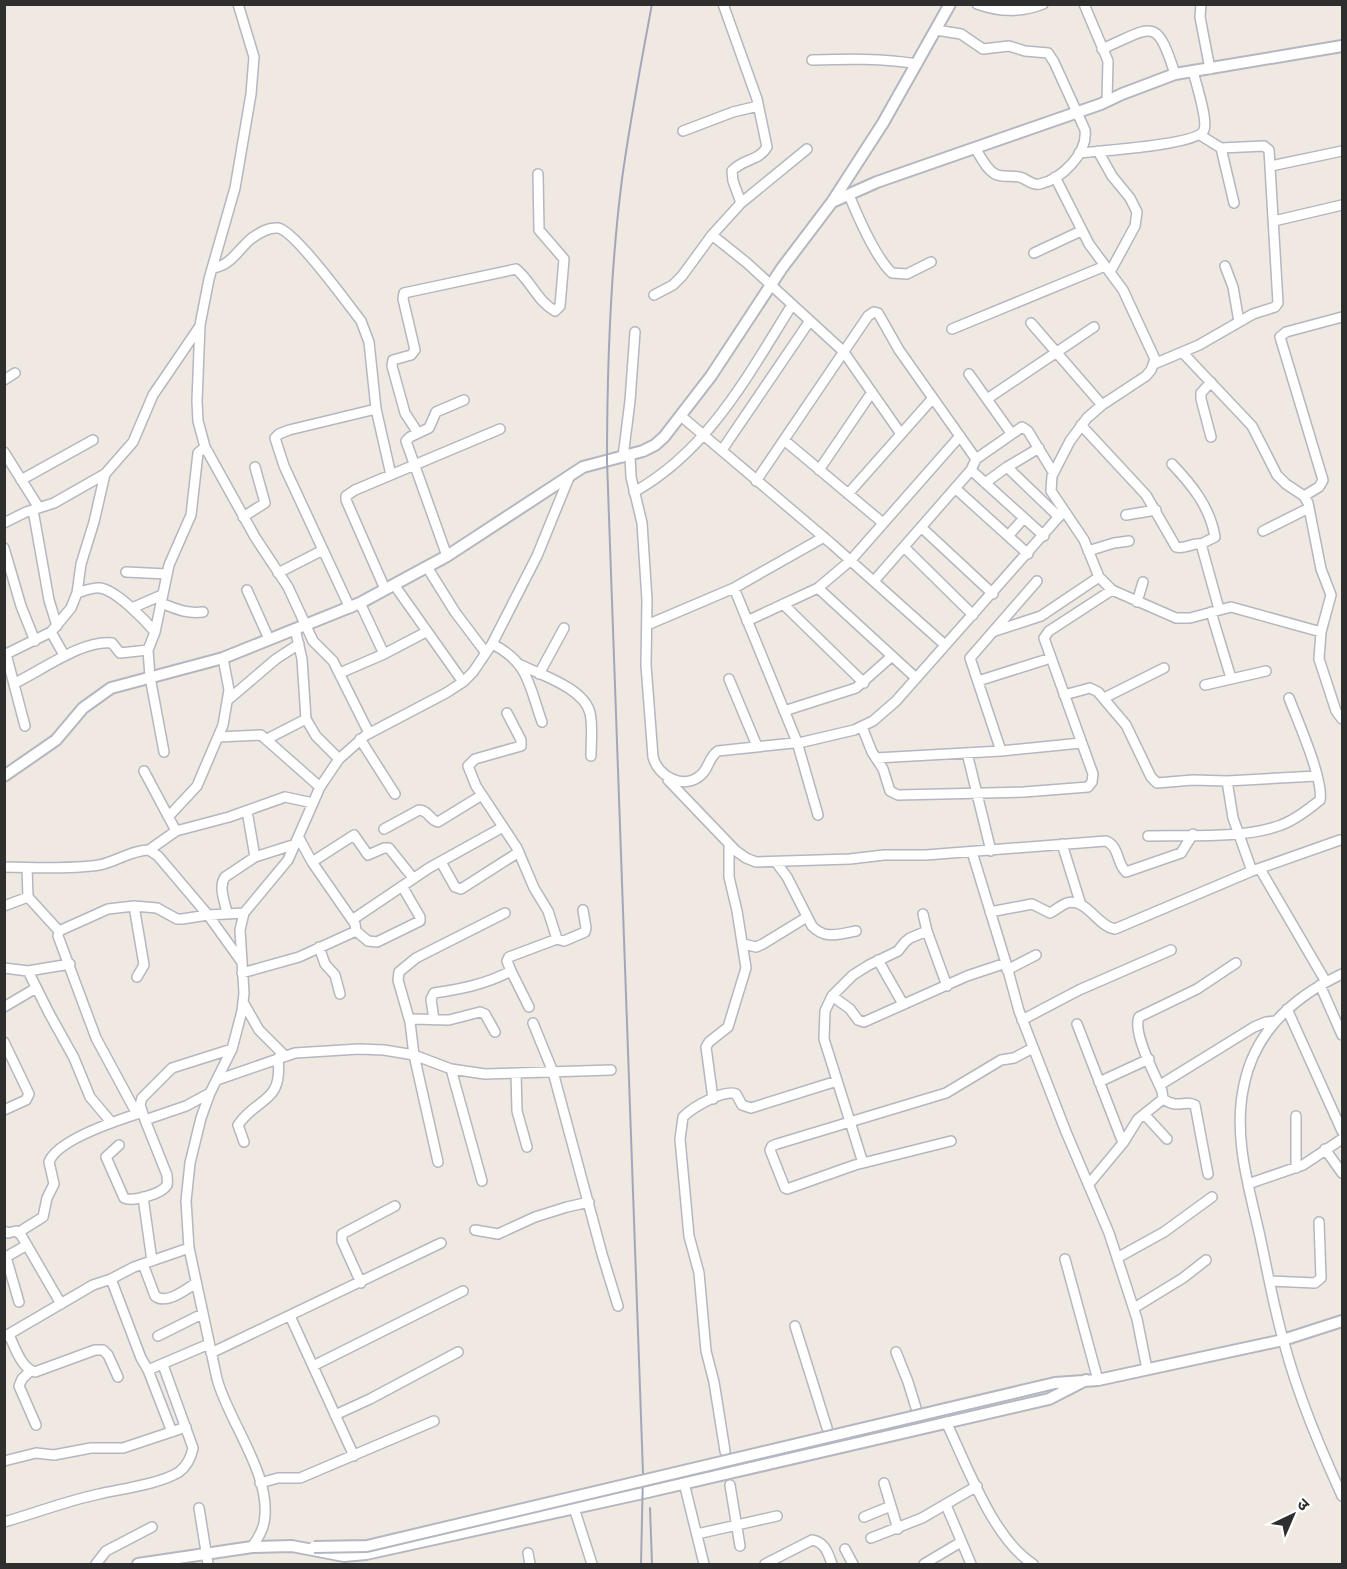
<svg xmlns="http://www.w3.org/2000/svg" width="1347" height="1569" font-family="'Fira Sans','Noto Sans Devanagari',sans-serif">
  <style>
    .lines { fill: none; stroke-linecap: round; stroke-linejoin: round }
    .minor-casing { stroke: #b4b7c1; stroke-width: 12 }
    .tertiary-casing { stroke: #b4b7c1; stroke-width: 14 }
    .minor { stroke: #fff; stroke-width: 9 }
    .tertiary { stroke: #fff; stroke-width: 10 }
    .rail { stroke: #a3a6b8; stroke-width: 2 }
    .tertiary-bridge-casing { stroke: #b4b7c1; stroke-width: 14; stroke-linecap: butt }
    .tertiary-bridge { stroke: #fff; stroke-width: 10 }
  </style>
  <rect width="100%" height="100%" fill="#efe9e1"/>
  <g class="lines">
    <defs>
      <path id="minor" d="M238,4L254,57L251,94L235,188L209,279L200,325L197,401L198,421L205,447L255,537L288,587L313,641L333,661L369,733
        M723,4L757,99L767,147C759,161 742,159 732,171L733,181L741,203
        M977,4C1000,12 1020,13 1043,4
        M1084,4L1108,61L1107,101
        M1201,4L1200,17L1210,69
        M936,30L961,34L983,49L1009,46L1025,51L1048,53L1054,62L1085,130C1088,153 1062,179 1040,184C1032,186 1026,178 1019,177C1011,175 1002,178 995,174C986,169 981,157 975,148
        M1102,49C1153,27 1156,15 1175,74
        M812,60C847,59 882,58 917,64
        M683,131L733,112L758,106
        M1221,148L1234,203
        M1098,151L1112,176L1130,198L1137,212L1135,226L1110,272
        M1079,153C1098,151 1198,145 1204,130C1208,119 1196,84 1193,71
        M1271,166L1342,151
        M1055,177L1089,244L1123,290L1155,359L1151,370L1146,376L1102,405L1087,418L1070,441L1052,476L1051,491L1084,540L1099,577L1112,590L1176,618H1190L1231,607L1321,632
        M849,195C858,217 875,257 892,273L907,274L931,262
        M1274,221L1342,205
        M712,235L747,263L843,351L901,434
        M1034,253L1081,231
        M1225,266L1233,287L1239,322
        M213,268C231,266 239,248 252,238C259,233 268,227 278,228C294,230 348,304 361,321L369,342L376,409L391,475
        M654,295L673,285L682,276L712,235L741,203L807,149
        M1031,323L1102,405
        M952,329L1105,266
        M1182,352L1252,426L1277,475L1286,484L1304,496L1308,503L1321,569L1331,595L1321,632L1319,659L1336,711L1342,719
        M1154,364L1199,345L1253,314L1275,307L1278,303L1269,150L1264,146L1221,148L1200,135
        M969,374L1011,433
        M4,380L15,373
        M1211,382L1201,393V399L1211,437
        M987,399L1094,327
        M681,416L833,545L945,645
        M1081,425L1146,495L1176,547C1184,550 1193,542 1201,544L1219,609
        M418,433L405,413L392,366L393,360L411,355L415,350L403,299L404,293L516,269C531,281 537,301 555,311L560,306L564,259L539,230L538,174
        M784,440L883,523
        M722,450L809,322
        M4,452L39,508
        M630,456L631,477L642,523L647,600L646,665L653,757C658,777 685,791 702,774C709,767 709,757 718,751L803,742L854,730L873,721L896,701L1063,512
        M623,457L630,401L635,332
        M976,459L1022,427L1028,431L1053,472
        M1172,464C1192,485 1210,507 1215,537L1201,544
        M1007,467L1059,517
        M819,470L872,392
        M971,470L1044,536
        M21,480L93,440
        M756,481L868,316L874,312L878,313L899,350L976,459L971,470L874,581
        M985,483L1007,467L1039,448
        M955,488L1028,554
        M634,492C709,450 748,375 792,305
        M848,494L933,398
        M1304,496L1319,487L1323,480L1280,337L1286,332L1342,317
        M33,510L49,600L57,626
        M1126,515L1156,510
        M243,517L265,503L255,467
        M4,523L26,512L54,503L105,474
        M921,527L993,594
        M1263,531L1309,508
        M1008,536L1024,518
        M904,547L973,615
        M4,548L21,606L35,641
        M1088,551L1114,543L1129,541
        M447,556L406,441L410,437L429,428L436,412L464,400
        M427,567L455,612L486,653
        M126,572L167,574
        M278,573L323,550
        M395,586L463,682
        M734,588L797,742L818,815
        M818,588L916,678
        M385,589L346,500V496L355,490L500,429
        M247,590L269,639
        M77,593C84,591 93,587 100,588C116,590 145,620 155,632
        M1137,602L1143,582
        M161,603C176,609 187,614 203,612
        M360,603L384,654
        M783,604L864,683
        M132,608L162,595
        M350,608L284,466L275,438L279,434L289,430L376,409
        M1211,612L1231,678
        M747,621L818,588L851,560L960,436
        M647,625L734,588L824,537
        M295,629L302,659L306,719L316,736L339,759
        M995,631L1041,616L1099,577
        M51,632L64,655
        M492,644C529,662 529,686 542,722
        M6,654L25,726
        M4,655L51,632L71,608L77,593L81,564L94,522L105,474L133,442L153,395L200,326
        M521,665C541,675 584,688 590,713C593,726 591,742 591,756
        M340,673L384,654L426,632
        M539,674L564,628
        M729,679L757,746
        M978,681L1051,658
        M15,683C41,671 83,639 112,643L120,653L148,650
        M1205,685L1266,671
        M1064,695L1090,688L1098,692L1126,725L1151,777L1157,783L1193,780L1227,781L1317,776
        M1104,698L1164,668
        M229,699L276,659L299,644
        M784,711L856,688L892,656
        M862,727L872,752L883,769L890,791L898,795L1024,792L1088,787L1092,782L1093,774L1044,638L1049,631L1112,590
        M218,737L261,735L320,787
        M267,739L306,719
        M360,739L395,794
        M1001,751L970,658L1037,581
        M164,752L150,677L148,650L155,632L169,565L191,515L198,453L205,447
        M967,753L991,851
        M876,758L1001,751L1081,743
        M144,771L176,831
        M668,780L736,851L746,858L756,862L850,859L884,855H926L1106,841C1120,847 1116,863 1126,872L1181,853L1193,834
        M1227,781L1233,818L1252,871
        M247,811L255,857
        M169,816L197,786L223,725L229,690L223,658
        M384,829L419,810C428,810 430,820 438,822L482,795
        M1148,836C1187,835 1245,839 1281,825C1295,820 1309,809 1320,800C1324,780 1297,719 1289,698
        M1062,844L1081,905
        M149,850L176,831L229,817L285,797L313,803
        M972,852L1006,963
        M312,862L354,835L368,855L384,848H389L413,878
        M441,862L455,887L461,889L519,852
        M776,862L787,877L812,926C825,940 839,934 856,931
        M4,867C32,868 72,869 99,865C116,862 131,850 149,850L158,856L208,915L241,961
        M1260,869L1326,982
        M28,897L59,931
        M4,906L28,897L27,868
        M134,906L144,965L137,977
        M990,912L1032,904L1050,913C1056,910 1061,905 1067,903C1086,897 1098,927 1115,929L1252,871L1340,840
        M227,913C225,902 218,887 225,877L255,857L296,844
        M923,914L927,931L947,986
        M352,920L429,868L503,827
        M356,931L368,941L377,942L420,921V917L402,886
        M557,939L564,941L585,932L586,928L583,910
        M743,944L756,947L763,944L807,917
        M319,947L325,964L335,975L340,994
        M878,960L903,1004
        M4,968L28,971L70,964
        M1007,970L1036,955
        M28,971L49,1013L74,1058L90,1097L111,1122
        M511,971L529,1007
        M242,973L299,957L356,931L355,924L312,862L299,838
        M1342,974C1295,996 1255,1031 1244,1085C1233,1135 1248,1184 1259,1232C1267,1268 1273,1304 1283,1339C1297,1393 1319,1445 1342,1496
        M1320,985L1342,1035
        M832,996L850,1009L858,1020L864,1022L967,976L1006,963L1019,1011L1066,1132L1109,1233L1137,1319L1147,1369
        M243,1002L259,1030L285,1056
        M4,1007L36,988
        M1287,1009L1342,1131
        M434,1020L431,999L434,993C462,989 486,984 511,971L507,961L509,957L557,939L548,911L534,888L517,848L476,786L468,766L475,759L521,746V740L507,713
        M1022,1020L1079,990L1171,950
        M410,1022L398,980L399,972L416,958L505,913
        M533,1023L553,1072L602,1254L618,1306
        M1077,1024L1123,1143L1089,1184
        M4,1042L29,1094L26,1100L4,1110
        M451,1069L482,1181
        M516,1073L517,1111L527,1147
        M217,1080L295,1053L359,1049L384,1050L414,1055L451,1069L485,1074L611,1070
        M1099,1082L1149,1059
        M1160,1085L1254,1027L1266,1022L1276,1021
        M713,1099L706,1047L709,1042L728,1027L746,968L737,911L729,877V844
        M1163,1099C1180,1110 1184,1099 1195,1105L1208,1174
        M137,1114L96,1038L58,936L59,931L108,909L134,906L157,908L177,919H182L208,915L244,913
        M1144,1114L1167,1139
        M1296,1116V1168
        M145,1120L186,1106L210,1093
        M951,1141L855,1165L787,1189L785,1188L770,1150L772,1146L777,1144L946,1093L1001,1060L1014,1058L1033,1048
        M244,1142L238,1125C258,1096 283,1104 278,1058
        M1123,1143L1138,1119L1163,1099L1162,1091C1155,1075 1132,1032 1139,1017L1197,989L1236,963
        M119,1145L106,1157L124,1198C133,1202 162,1194 167,1185C168,1182 167,1179 167,1175L145,1120L140,1105L142,1098L172,1068L232,1049
        M1325,1149L1342,1173
        M438,1162L414,1055L410,1022L414,1019L449,1020L480,1012L485,1014L495,1032
        M863,1163L824,1039L825,1011L832,996L853,975L869,965L898,951L905,942L910,938L927,931
        M1248,1184L1303,1165L1342,1139
        M143,1197L152,1261
        M475,1230L498,1234L535,1217L567,1207L589,1202
        M4,1231L8,1233L16,1231L21,1235L61,1304
        M19,1232L43,1217L47,1198L54,1184L49,1162C57,1140 118,1120 140,1113
        M1117,1258L1164,1232L1212,1197
        M1065,1259L1098,1380
        M143,1264L155,1296C166,1305 185,1290 196,1283
        M111,1279L141,1358L148,1370L209,1344
        M1270,1281L1315,1283L1321,1278L1319,1222
        M361,1283L342,1241V1234L395,1206
        M19,1302L6,1257L27,1245
        M1134,1308L1183,1278L1206,1260
        M290,1316L354,1456
        M795,1326L827,1428
        M9,1335C15,1347 21,1368 35,1372L95,1350H103L108,1355L118,1377
        M158,1336L202,1314
        M4,1337L93,1285L111,1279L134,1267L189,1248
        M896,1352L908,1382L916,1408
        M211,1353L441,1243
        M313,1366L463,1291
        M148,1370L172,1432
        M30,1371L22,1379L19,1386L36,1425
        M335,1415L370,1399L458,1352
        M946,1422C967,1465 993,1539 1033,1564
        M725,1451L714,1382L706,1351L699,1273L689,1236L680,1139L683,1117C693,1107 724,1089 736,1094L742,1105L751,1108L837,1081
        M4,1461L36,1453L54,1455L91,1448H123L186,1427
        M260,1483L278,1478H300L434,1421
        M684,1483L704,1564
        M884,1483L898,1529
        M730,1485L740,1546
        M946,1505L971,1564
        M199,1508L208,1564
        M574,1508L592,1564
        M864,1517L891,1506
        M4,1522C36,1513 66,1501 99,1494C121,1489 160,1484 179,1472C187,1466 191,1458 193,1448L163,1365
        M697,1534L777,1516
        M871,1538L922,1518L977,1486
        M252,1547C257,1540 262,1532 264,1523C273,1476 229,1423 217,1379L189,1248L186,1201L190,1163L201,1118L210,1093L232,1049L242,1011L244,993L240,930L244,913L288,860L320,787L339,759L366,735L446,693L463,682L473,672L492,644L537,556L570,475
        M845,1549L853,1564
        M528,1553L530,1564
        M96,1564L106,1551L152,1527
        M765,1564L812,1540C825,1542 828,1553 832,1564
        M924,1564L961,1542"/>
      <path id="tertiary" d="M832,202L883,123L950,4
        M4,776L56,740L83,708L111,688L223,658L360,603L447,556L583,467L643,451L655,445L664,437L711,376L782,268L832,202L877,182L1101,104L1122,94L1175,74L1342,46
        M1055,1383L1098,1380L1283,1340L1342,1321
        M138,1564L252,1547L292,1546L344,1556L366,1554L643,1493L1049,1399L1086,1380"/>
    </defs>
    <use href="#minor" class="minor-casing"/>
    <use href="#tertiary" class="tertiary-casing"/>
    <use href="#minor" class="minor"/>
    <use href="#tertiary" class="tertiary"/>
    <path class="rail" d="M650,1508L652,1564
      M641,1564L643,1473L607,461C607,367 610,273 622,179C630,121 641,63 652,4"/>
    <defs>
      <path id="tertiary-bridge" d="M314,1547L367,1546L1055,1383"/>
    </defs>
    <use href="#tertiary-bridge" class="tertiary-bridge-casing"/>
    <use href="#tertiary-bridge" class="tertiary-bridge"/>
  </g>
  <rect width="1347" height="1569" fill="none" stroke="#2e2e2e" stroke-width="12"/>
  <g transform="translate(1293 1515) rotate(44)" stroke="#ffffff" stroke-width="4.5" paint-order="stroke">
  <path d="M0-4.5L10 22L0 15L-10 22Z" fill="#2e2e2e"/>
  <text y="-9" font-size="16" font-weight="bold" text-anchor="middle" fill="#2e2e2e">उ</text>
  </g>
</svg>
